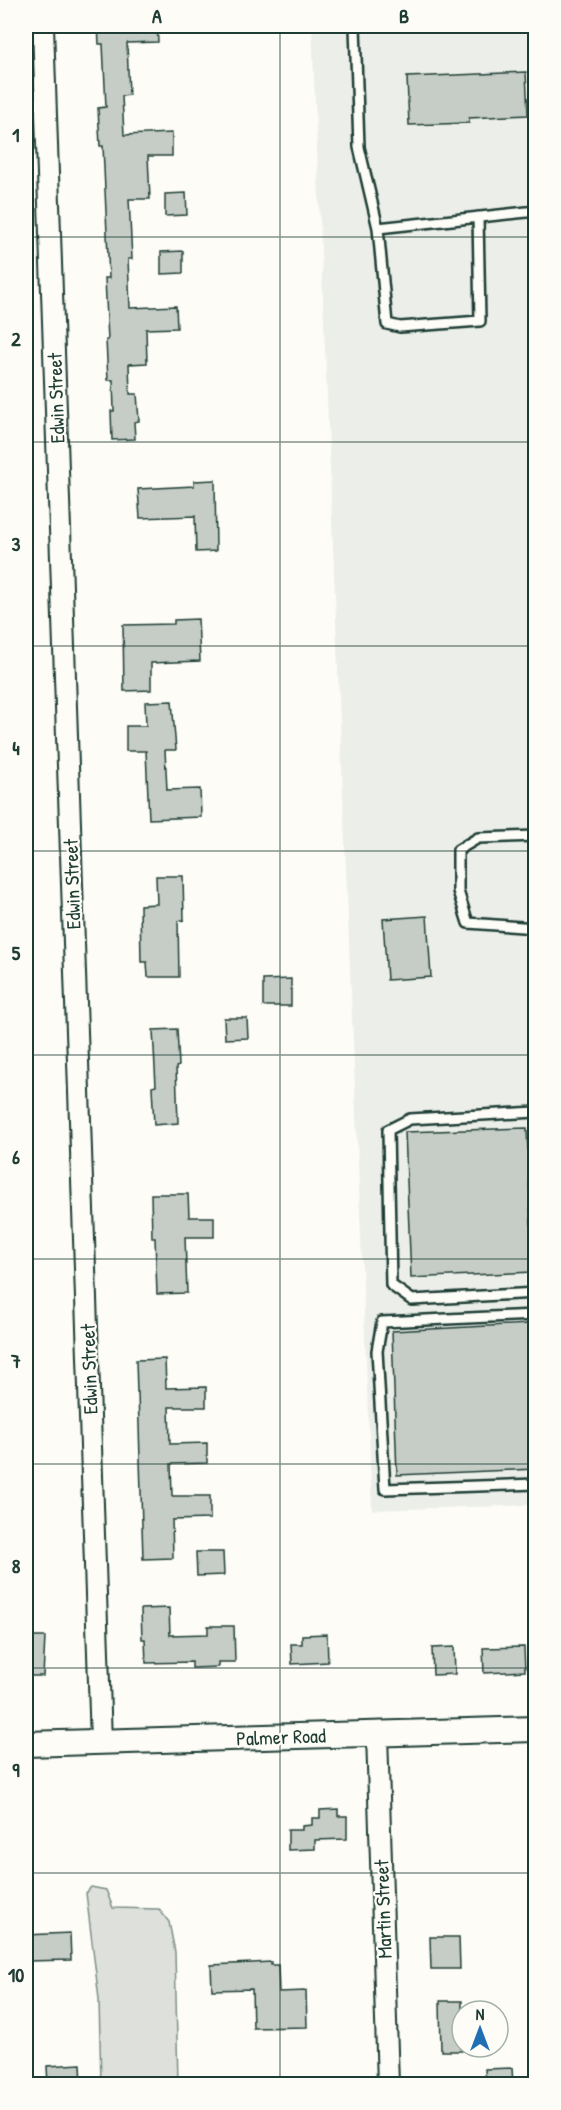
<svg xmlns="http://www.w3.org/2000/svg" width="561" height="2110" font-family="'Patrick Hand',sans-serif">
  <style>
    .built { fill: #eceee9 }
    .green { fill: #dde0db; stroke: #7e8e88; stroke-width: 1.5 }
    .building { fill: #c6cdc7; stroke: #1f3d34; stroke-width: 1.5 }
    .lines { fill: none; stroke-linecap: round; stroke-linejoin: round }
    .service-casing { stroke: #1f3d34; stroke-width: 14 }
    .minor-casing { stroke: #1f3d34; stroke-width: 24 }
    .tertiary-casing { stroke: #1f3d34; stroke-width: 28 }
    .service { stroke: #fdfcf7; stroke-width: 9 }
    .minor { stroke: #fdfcf7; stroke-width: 20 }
    .tertiary { stroke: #fdfcf7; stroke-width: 24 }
    .grid { fill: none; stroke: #1f3d34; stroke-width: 1.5; stroke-opacity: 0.55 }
    .labels { text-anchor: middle; stroke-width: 4.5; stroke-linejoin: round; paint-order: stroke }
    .street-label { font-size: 20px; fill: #1f3d34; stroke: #fdfcf7 }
    .neatline { fill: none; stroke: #1f3d34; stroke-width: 2 }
    .grid-label { font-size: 20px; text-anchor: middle; font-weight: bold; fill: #1f3d34 }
  </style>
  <rect width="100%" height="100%" fill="#fdfcf7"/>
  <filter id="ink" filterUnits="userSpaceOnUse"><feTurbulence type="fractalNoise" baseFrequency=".0167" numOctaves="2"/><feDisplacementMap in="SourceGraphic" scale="12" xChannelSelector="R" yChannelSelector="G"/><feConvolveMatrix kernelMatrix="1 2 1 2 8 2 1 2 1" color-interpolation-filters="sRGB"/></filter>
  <g filter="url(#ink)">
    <path class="built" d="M312,26H535V1505L372,1510Z"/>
    <path class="green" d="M91,1887L106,1890L113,1908L159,1909L169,1922L175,1952L178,2084H101L99,1999L86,1893Z"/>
    <path class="building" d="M98,26H157L158,42L127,43L129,95L122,96L124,135L172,133V156H148L150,199H129L132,259H128L130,308L176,306L177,328L146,329L147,363L129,364L130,394H137L139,421L134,422L135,439L112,440L111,411H114L113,380H108L106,340H108L105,278H109L103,146H100L98,108L106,107L103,44H99Z
      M526,72L528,115L469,118V123L409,125L407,77Z
      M186,193L187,215L165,216V194Z
      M183,251V273L161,274V252Z
      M215,480L216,551L196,552L195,516L140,518L138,489L194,486V481Z
      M198,619L200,661L151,663V690L124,691L123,625L174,624V620Z
      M172,701L176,750H165L167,790L200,789L201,817L149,819L146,751H126V726H146L145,702Z
      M156,876H183L184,920L178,921L179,977H148L147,962H141L140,905L157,904Z
      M427,916L431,977L387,980L383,919Z
      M291,979V1006H263V980Z
      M224,1018H247L248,1038L225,1039Z
      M177,1029L179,1066L176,1067L178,1123L154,1125L152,1087L156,1086L153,1030Z
      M527,1128L533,1272L411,1278L405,1132Z
      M151,1194H188L189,1217H214V1237H185L187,1293L157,1294L155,1238H152Z
      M529,1324L536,1469L397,1475L392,1331Z
      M165,1359L166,1388L206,1387V1407H169L170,1444L207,1443V1463L171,1464L172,1496H210V1519L172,1520L173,1558L143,1559L138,1392H137L136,1360Z
      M196,1552H223L224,1575L197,1576Z
      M169,1608L170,1635L208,1634V1626H234L235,1662H218V1667L192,1668V1662L146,1663L145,1639H142L141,1609Z
      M327,1634L328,1662L292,1664L291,1644H302V1635Z
      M26,1637H45L43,1676H26Z
      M454,1647L455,1674L433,1675L432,1648Z
      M524,1647L525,1671L484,1673L483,1648Z
      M338,1809V1816H347V1839L315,1840V1849L288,1850V1830H302V1826L312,1825V1818H320V1810Z
      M70,1933L71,1960L26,1961V1935Z
      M430,1937H459L460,1969H431Z
      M271,1962V1965H278L279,1992L306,1991L307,2027L253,2028L252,1989L212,1990L211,1965Z
      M440,2001H462V2051H441Z
      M81,2064L82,2085H48L47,2066Z
      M512,2068L513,2085H486L485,2069Z"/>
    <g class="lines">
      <defs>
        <path id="service" d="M355,26L359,147L378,228L536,211
          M378,228L387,324L400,327L480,321L478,217
          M536,836L478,838L458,850V891L468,923L536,928
          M536,1112L410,1119L388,1130L391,1285L412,1300L536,1293
          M536,1315L382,1322L377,1351L385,1489L536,1484"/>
        <path id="minor" d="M43,26L101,1742
          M377,1734L388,2084"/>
        <path id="tertiary" d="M26,1744L536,1729"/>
      </defs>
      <use href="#service" class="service-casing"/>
      <use href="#minor" class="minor-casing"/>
      <use href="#tertiary" class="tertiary-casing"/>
      <use href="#service" class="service"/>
      <use href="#minor" class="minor"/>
      <use href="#tertiary" class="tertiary"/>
    </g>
  </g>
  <path class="grid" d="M280,26V2084M26,237H536M26,442H536M26,646H536M26,851H536M26,1055H536M26,1259H536M26,1464H536M26,1668H536M26,1873H536"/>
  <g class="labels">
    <g class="street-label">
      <text transform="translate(56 398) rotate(-92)" y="7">Edwin Street</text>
      <text transform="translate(72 884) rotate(-92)" y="7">Edwin Street</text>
      <text transform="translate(89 1369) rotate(-92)" y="7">Edwin Street</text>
      <text transform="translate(281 1737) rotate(-2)" y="7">Palmer Road</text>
      <text transform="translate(383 1909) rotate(-92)" y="7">Martin Street</text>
    </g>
  </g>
  <rect width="561" height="2110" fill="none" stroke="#fdfcf7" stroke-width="66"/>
  <g transform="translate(480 2029)"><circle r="28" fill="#fdfcf7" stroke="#a4b0a9" stroke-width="1.5"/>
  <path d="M0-4.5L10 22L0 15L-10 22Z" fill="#1f6fb2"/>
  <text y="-9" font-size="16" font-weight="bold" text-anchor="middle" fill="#1f3d34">N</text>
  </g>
  <rect x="33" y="33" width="495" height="2044" class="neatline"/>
  <g class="grid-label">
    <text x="157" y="23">A</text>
    <text x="404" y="23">B</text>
    <text x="16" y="142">1</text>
    <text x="16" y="346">2</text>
    <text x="16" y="551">3</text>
    <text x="16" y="755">4</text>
    <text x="16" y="960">5</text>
    <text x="16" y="1164">6</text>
    <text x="16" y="1368">7</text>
    <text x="16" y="1573">8</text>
    <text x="16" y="1777">9</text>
    <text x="16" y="1982">10</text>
  </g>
</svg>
